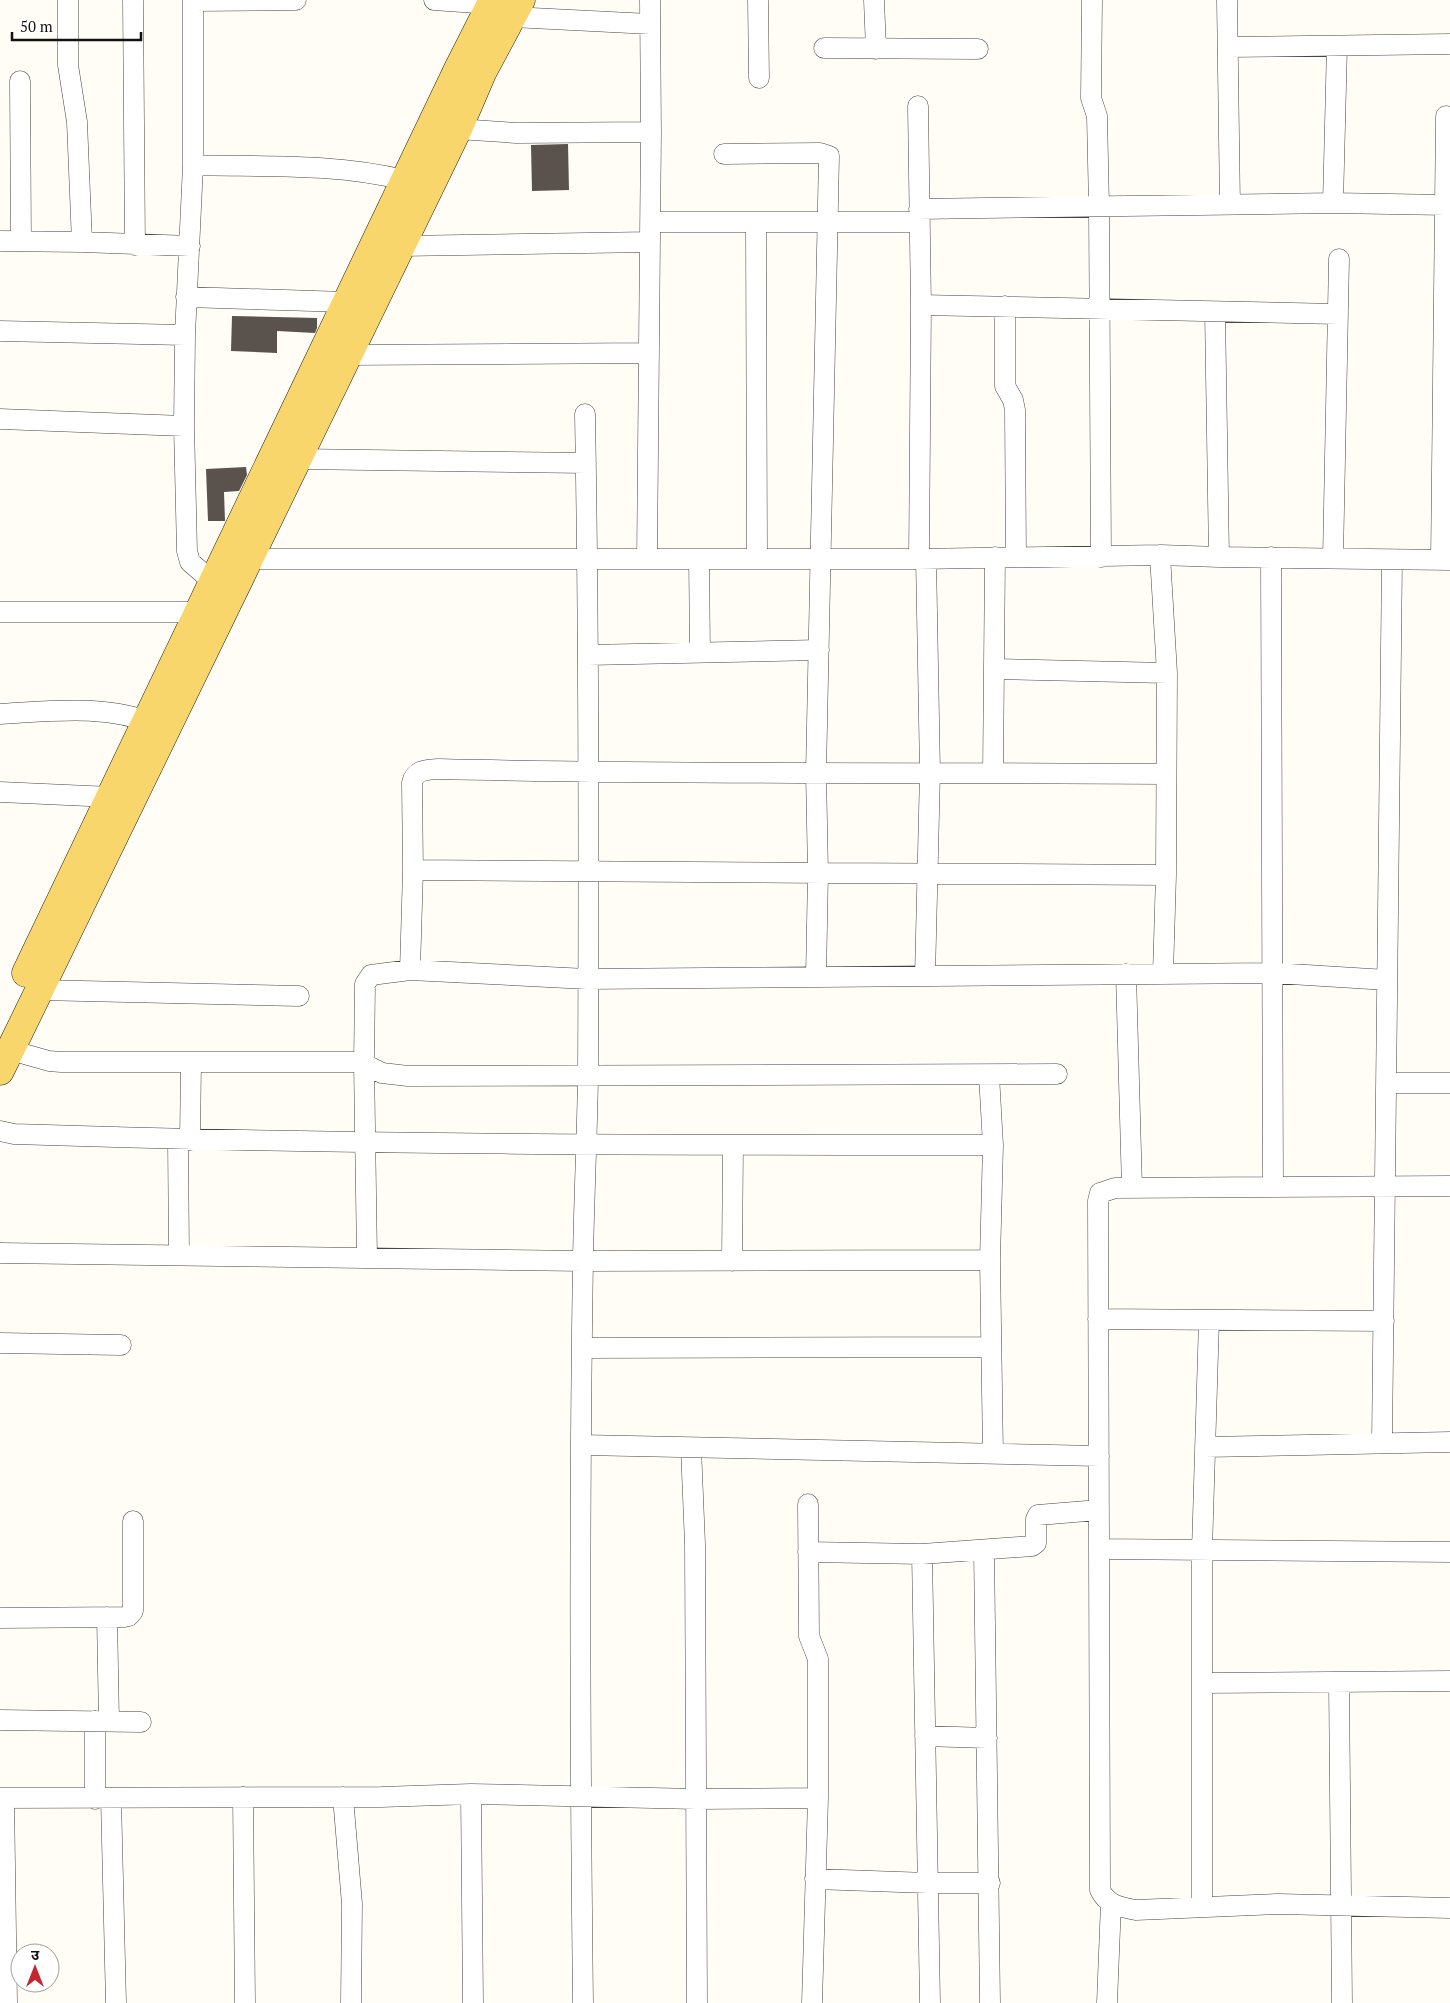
<svg xmlns="http://www.w3.org/2000/svg" width="1450" height="2003" font-family="'PT Serif','Noto Sans Devanagari',serif">
  <style>
    .building { fill: #5a524d }
    .lines { fill: none; stroke-linecap: round; stroke-linejoin: round }
    .street-casing { stroke: #444; stroke-width: 21 }
    .primary-casing { stroke: #222; stroke-width: 29 }
    .street { stroke: #fff; stroke-width: 20 }
    .primary { stroke: #f9d66b; stroke-width: 28 }
  </style>
  <rect width="100%" height="100%" fill="#fffdf5"/>
  <path class="building" d="M568,144L569,190L532,191L531,145Z
    M232,316L317,318V328L315,333L277,331V353L231,351Z
    M246,467L247,475L239,491L224,492L225,521H208L206,469Z"/>
  <g class="lines">
    <defs>
      <path id="street" d="M68,0V65L77,122L82,242
        M133,0L135,245
        M193,0V165L185,335L184,426L187,551L190,562L212,581
        M434,0L491,4
        M758,0L759,78
        M874,0L876,49
        M1092,0L1091,98L1097,116L1099,206L1101,557
        M1227,0L1230,205
        M193,1L296,0
        M512,17L650,24
        M1229,47L1450,44
        M824,48L978,49
        M20,81L21,241
        M918,106L921,305L919,559
        M458,129L516,133L651,132
        M724,154L820,153L829,156L816,773L818,873L816,976
        M193,165C263,167 336,163 404,180
        M1333,203L1337,46
        M919,209L1333,203L1446,205
        M650,222H919
        M756,223L757,559
        M0,241L82,242L190,246
        M401,246L650,242
        M186,297L346,302
        M921,305L1337,314
        M1005,306V386L1013,400L1015,410L1016,557
        M1215,312L1219,557
        M0,331L185,335
        M347,355L648,353
        M0,419L184,426
        M297,459L586,463
        M1160,555L1167,673L1166,875L1163,974
        M1271,557L1273,1187
        M1333,558L1339,259
        M248,559H919L1160,555L1219,557L1450,560
        M647,559L651,132L650,0
        M699,559L700,652
        M1441,560L1446,116
        M0,612H197
        M588,655L819,650
        M994,669L1167,673
        M0,714C52,711 108,704 157,725
        M993,773L995,557
        M0,792L111,797
        M413,870C664,874 915,872 1166,875
        M410,970L413,870L412,783C415,769 427,770 439,769C681,775 924,772 1166,774
        M1126,974L1132,1188
        M925,976L930,772L926,559
        M39,990L299,996
        M10,1050L49,1061L61,1062H360L382,1073L408,1076L1057,1074
        M989,1075L993,1145L990,1260L993,1454
        M1386,1083H1450
        M0,1131L14,1134C341,1145 667,1145 993,1145
        M178,1140L179,1255
        M190,1140L191,1063
        M1450,1186L1115,1188L1100,1193L1098,1201L1100,1890C1108,1906 1121,1907 1136,1910L1278,1904L1450,1908
        M0,1253L583,1261L990,1260
        M367,1258L364,1063L365,984L371,975L410,970L587,979L1274,973L1387,980
        M732,1261L733,1145
        M1098,1319L1384,1321
        M0,1343L121,1345
        M583,1348L991,1347
        M1382,1443L1392,560
        M582,1445L1099,1456
        M1205,1447L1450,1442
        M691,1448L695,1544L697,2003
        M808,1504L809,1636L818,1659V1798L812,2003
        M1099,1549L1450,1552
        M984,1550L990,2003
        M808,1552L922,1554L1032,1546L1036,1543V1519L1038,1515L1099,1510
        M922,1554L930,2003
        M107,1617L109,1721
        M0,1618L124,1617L129,1616L133,1611V1521
        M1339,1682L1342,2003
        M1202,1683L1450,1681
        M0,1720L141,1722
        M925,1736L987,1738
        M471,1794L473,2003
        M243,1797L245,2003
        M343,1797L352,1904L351,2003
        M0,1798L381,1797L471,1794L697,1799L818,1798
        M4,1798L7,2003
        M95,1799V1721
        M111,1799L116,2003
        M815,1879L928,1883H990
        M1202,1907V1550L1209,1320
        M583,2003C580,1756 579,1508 583,1260C584,1199 587,1138 588,1077C589,856 589,635 585,414
        M1107,2003L1111,1903"/>
      <path id="primary" d="M26,973L459,67L493,0
        M0,1071L458,129L482,73L521,0"/>
    </defs>
    <use href="#street" class="street-casing"/>
    <use href="#primary" class="primary-casing"/>
    <use href="#street" class="street"/>
    <use href="#primary" class="primary"/>
  </g>
  <g transform="translate(35 1968)"><circle r="24" fill="#ffffff" stroke="#a0a0a0"/>
  <path d="M0-4L9 19L0 12L-9 19Z" fill="#c4262e"/>
  <text y="-8" font-size="14" font-weight="bold" text-anchor="middle" fill="#111111">उ</text>
  </g>
  <path d="M12 32v8h129v-8" fill="none" stroke="#111111" stroke-width="2.5"/>
  <text x="20" y="32" font-size="15" fill="#111111" stroke="#ffffff" stroke-width="4" paint-order="stroke">50 m</text>
</svg>
